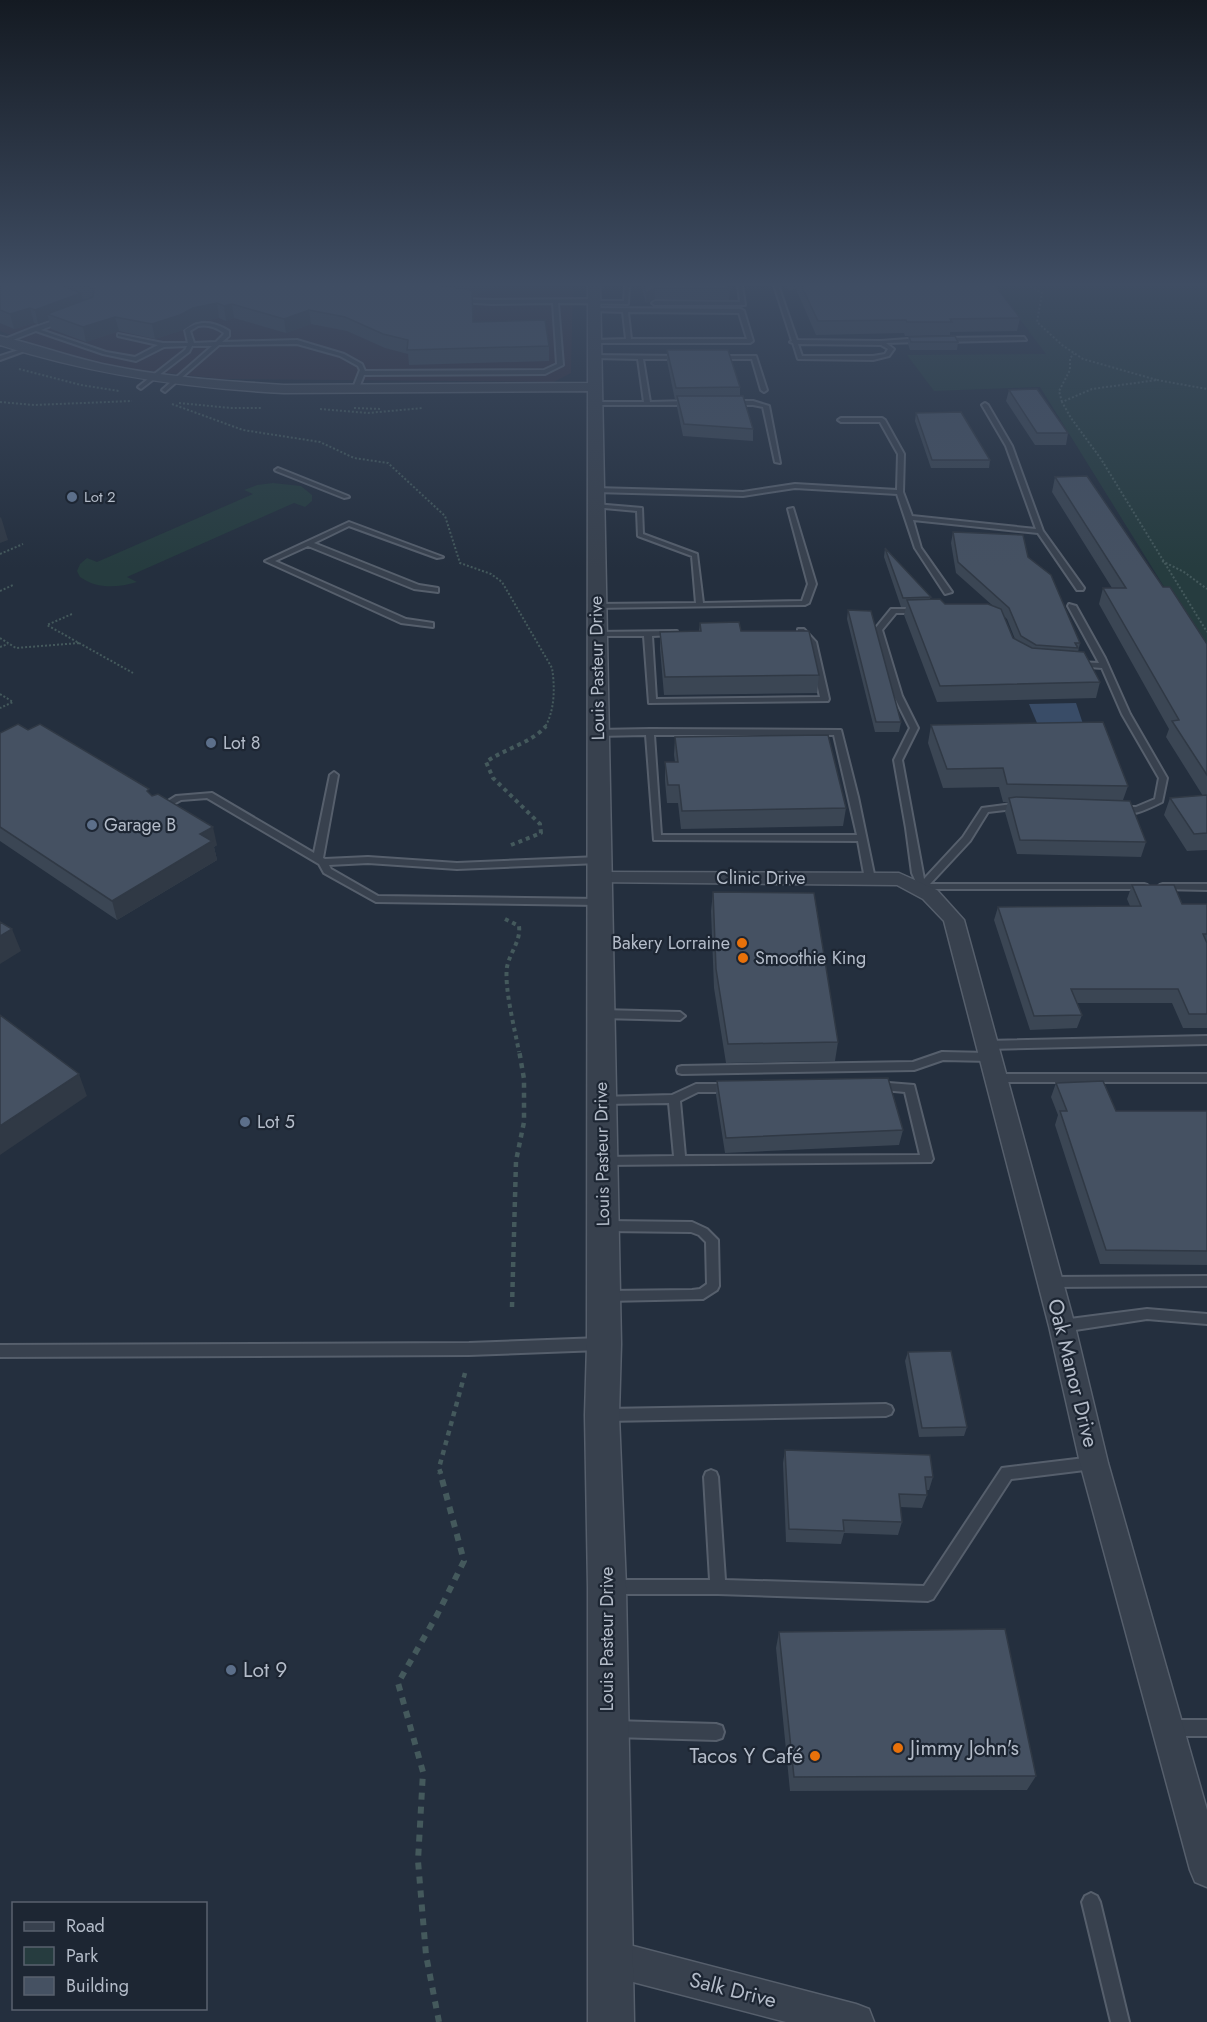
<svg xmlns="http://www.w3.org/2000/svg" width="1207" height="2022" font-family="Jost,sans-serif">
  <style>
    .medical { fill: #32303f }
    .green { fill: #263c3f }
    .water { fill: #394c67 }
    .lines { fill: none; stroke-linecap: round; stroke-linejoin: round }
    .service-casing { stroke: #565f6c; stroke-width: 4 }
    .minor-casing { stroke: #565f6c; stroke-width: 3 }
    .tertiary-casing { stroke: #565f6c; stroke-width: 3 }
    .path-far3 { stroke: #44595c; stroke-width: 2; stroke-dasharray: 2 2; stroke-linecap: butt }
    .path-far2 { stroke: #44595c; stroke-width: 4; stroke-dasharray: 4 4; stroke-linecap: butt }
    .path-far1 { stroke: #44595c; stroke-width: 4.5; stroke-dasharray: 5 5; stroke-linecap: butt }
    .path { stroke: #44595c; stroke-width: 6; stroke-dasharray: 7 7; stroke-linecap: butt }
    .service { fill: #38414e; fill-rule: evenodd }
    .minor { fill: #38414e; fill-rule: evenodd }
    .tertiary { fill: #38414e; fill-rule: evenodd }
    .wall { fill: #3b4654; fill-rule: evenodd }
    .shaded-wall { fill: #303945 }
    .building { fill: #455162; stroke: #303945; stroke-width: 1.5 }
    .service-dot { fill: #5c6f8a; stroke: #1d2633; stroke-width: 2 }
    .food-dot { fill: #e8710a; stroke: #1d2633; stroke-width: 2 }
    .labels { text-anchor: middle; stroke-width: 4.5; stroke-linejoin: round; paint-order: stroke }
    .far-poi-label { font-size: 15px; fill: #b4bcc9; stroke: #1d2633; text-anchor: start }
    .street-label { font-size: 18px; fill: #b4bcc9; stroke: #1d2633 }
    .poi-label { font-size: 18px; fill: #b4bcc9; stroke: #1d2633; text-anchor: start }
    .near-street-label { font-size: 21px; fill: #b4bcc9; stroke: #1d2633 }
    .near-poi-label { font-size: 21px; fill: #b4bcc9; stroke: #1d2633; text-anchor: start }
  </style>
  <rect width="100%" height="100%" fill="#242f3e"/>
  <path class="medical" d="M0,285H573L571,373L554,382L220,379L108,366L60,354L0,331Z"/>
  <path class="green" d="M994,285H1207V656L1040,387L934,391L907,355L1046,354Z
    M273,483L301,486L312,495V501L305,507L294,503L127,577L137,582C117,588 97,589 80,577L77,571L80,564L87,558L97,562L253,494L244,490L257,485Z"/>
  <path class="water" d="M1076,703L1085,730H1040L1029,704Z"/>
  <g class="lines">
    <defs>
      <path id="service" d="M625,285H629L628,304L558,303L563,365L545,374L364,375L359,388L356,390L353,388L360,370L358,366L340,356L297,344L219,345L165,392L162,390L163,389L212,346H192L189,352L141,389L138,387L139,386L185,350L187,346L164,347L136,361L103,354L36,331L0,345V341L32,328L62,318L64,321L41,330L106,352L135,357L158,345L118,336V334L163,343H188L185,330C199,319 215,322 229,331V336L222,342L297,340L344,354L362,364L365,371L544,370L557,364L553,303L492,304L459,302L457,299L492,300L594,299L596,301H624ZM198,326C208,324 216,327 224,333L223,335L216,342L194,343L190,331Z
        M738,285H742L745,305H655L652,303L655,301L740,302Z
        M774,285H778L797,340L881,341L921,338L924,340L921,342L886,343L894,349L889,356L873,360L798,359L793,343L790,342L792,341ZM798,344L881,345L888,349L885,354L873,356H802Z
        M594,308L741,309L744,311L753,341L750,343H594L592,340L626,339L623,312L592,311ZM628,312L739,313L747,339H631Z
        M1024,337L1026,340L942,342L939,340L942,338Z
        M25,348L30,349L0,360V356Z
        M592,355L681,356L682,357L679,359H643L650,402L689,401L692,403L689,405H592V403L594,402H644L638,359L594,358L591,356Z
        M716,356H756L767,390L764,392L761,390L752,359H718L715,357Z
        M753,401L769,406L780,463L775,462L763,407L753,405H732L729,403L732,401Z
        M985,403L988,405L1012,446L1043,531L1084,588L1083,590H1077L1038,533L913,520L921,548L952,592L945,594L915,548L897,494L795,488L743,496L595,492L592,490L595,488L743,492L795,484L897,490L898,454L880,422H841L838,420L841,418H882L885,420L904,454L903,492L912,516L1036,529L1006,446L982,405Z
        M278,468L348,496L349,497L344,498L276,471L275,470Z
        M595,504L642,508L643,534L697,554L703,603L802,601L808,584L788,509L793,508L816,584L809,603L805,605L593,608V604H596L696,603L692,556L638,536L637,511L593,507L592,506Z
        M349,522L443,557L437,558L349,526L314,543L419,585L438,588V592L414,589L308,546L275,561L406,619L433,623V627L401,623L265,561Z
        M1069,604L1076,606L1105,658L1130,714L1167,778L1162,802C1149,808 1131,819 1118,810L1122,807H1136L1155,799L1159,778L1122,714L1102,668L1077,666L1073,664L1077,662L1099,663L1068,606Z
        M891,609H917L921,611L917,613H896L882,630L902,696L918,728L902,760L924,879L963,837L982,808L1020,803L1023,804V808L988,812L970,841L930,884H1144L1147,885L1149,887L1147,889H919L912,873L906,828L894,760L910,728L894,696L874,630Z
        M798,629H804L816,642L829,699L828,701L649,703L644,636H596L592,634L596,632L677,631V635H674L652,636L656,699L820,697L808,643L798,633Z
        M650,729L841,730L858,797L875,879L873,881L870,882L865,879L858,841L654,840L646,735L597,736L593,733L597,730ZM654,735H834L857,835H661Z
        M334,772L338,775L323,858L325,859L368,857L457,863L599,857L604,860L599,863L457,869L368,863L329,865L331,869L378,896L599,899L604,902L599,905L376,902L324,873L319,864L207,798L181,800L161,811L157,808L176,796L212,793L314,853L330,775Z
        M1163,884H1207V890L1160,889L1158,887L1160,885Z
        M601,1010L680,1012L685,1016L680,1020L601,1018L596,1014Z
        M1207,1036V1044L987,1049L982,1045L987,1041Z
        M942,1052L990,1053L995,1057L990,1061L943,1060L914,1070L682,1074L678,1073L677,1070L678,1067L682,1066L913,1062Z
        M997,1074H1207V1082H997L993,1081L991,1078L993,1075Z
        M876,1082L914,1085L933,1159L931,1162L605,1165L601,1164L599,1161L601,1158L605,1157L674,1156L669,1103L603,1104L599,1103L597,1100L599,1097L672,1095L696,1084H729L733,1085L735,1088L733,1091L729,1092H698L680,1101L685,1156L920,1155L905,1092L872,1089L870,1086L872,1083Z
        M606,1221L692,1222L707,1229L718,1240L719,1286L717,1290L703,1299L607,1301L603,1300L601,1296L603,1292L607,1291L692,1290L700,1289L707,1284L706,1242L699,1235L691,1232L606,1231L602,1229L600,1226L602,1223Z
        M1207,1276V1286L1051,1287L1047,1286L1045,1282L1047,1278L1051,1277Z
        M1147,1309L1207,1314V1324L1147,1319L1062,1332L1057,1330L1056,1326L1057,1322L1062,1320Z
        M600,1338L605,1340L607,1344L605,1348L600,1350L469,1355L0,1357V1345L469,1343Z
        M886,1404L891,1406L893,1410L891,1414L886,1416L605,1421L600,1419L598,1415L600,1411L605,1409Z
        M1093,1457L1098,1458L1100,1463L1098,1468L1093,1469L1011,1479L933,1599L928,1601L718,1594H614L609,1592L607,1587L609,1582L614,1580H710L704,1477L706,1472L711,1470L716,1472L718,1477L725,1580L924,1586L1002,1468Z
        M1170,1720H1207V1736H1170L1164,1734L1162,1728L1164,1722Z
        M614,1721L716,1724L722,1726L724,1732L722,1738L716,1740L614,1737L608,1735L606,1729L608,1723Z
        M1091,1893L1097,1896L1100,1902L1129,2022H1111L1082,1902L1085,1896Z"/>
      <path id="minor" d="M599,872L899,873L937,890L964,920L1075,1326L1108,1463L1207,1810V1887L1195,1882L1190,1870L1080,1463L1049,1326L944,921L923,899L897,885L592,882L590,878L592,874Z
        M610,1940L856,2004L869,2009L874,2022H786L610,1976L597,1971L592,1958L597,1945Z"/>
      <path id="tertiary" d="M588,285H600L621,1344L619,1415L626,1587L634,2022H588V1587L585,1415L587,1344L588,391L284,393C187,388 93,375 0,345V336C34,344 67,356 102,364C162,377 223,381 284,385L588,383Z"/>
    </defs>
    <use href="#service" class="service-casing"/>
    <use href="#minor" class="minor-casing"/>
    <use href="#tertiary" class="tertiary-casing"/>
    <path class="path-far3" d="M1027,285L1042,293L1037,322L1062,345L1083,359L1157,380L1092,389L1062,402L1071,418L1101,459L1207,632
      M19,369L81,385L119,391
      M1157,380L1207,389
      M0,402L34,405L132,401
      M1062,402L1059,391L1070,370V358L1074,354
      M179,403L231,408H261
      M172,404L243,430L320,442L354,458L388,463L445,516L460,563L491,574L502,582L552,668C555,687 555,710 545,727
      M354,408L382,409
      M320,409L368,413L423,408
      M0,554L23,544
      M1162,561L1184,572L1207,589
      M0,591L13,585
      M0,638L16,648L79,643L47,625L72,614
      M79,643L133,673
      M0,647L8,644
      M0,694L13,702L0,708"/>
    <path class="path-far2" d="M511,845L541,833L540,824L493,778L486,762C504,749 533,742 546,726
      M505,919L519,926C521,941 510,952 507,967C504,988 515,1030 519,1052"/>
    <path class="path-far1" d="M512,1307L516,1161L524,1122V1079L519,1050
      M441,1474L439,1468L465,1373"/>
    <path class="path" d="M439,2022L426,1955L418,1861L423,1772L398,1683L437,1615L464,1561L440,1472"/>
    <use href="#service" class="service"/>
    <use href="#minor" class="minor"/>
    <use href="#tertiary" class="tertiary"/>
  </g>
  <path class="wall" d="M0,285H502L473,296V322L549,346V361L409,365L408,354L385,348L347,331L311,324L286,333L234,318L226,321L219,318L195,322L183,330L155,339L119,331L86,342L51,329L49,320L38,324L34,323L14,329L0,323Z
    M641,285H728L730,289L729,300L655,299L646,303Z
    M786,285H995L1020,318L1017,331L950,332V335L905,336L904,333L816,335L796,289L788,290Z
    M909,337L958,342L957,350H910L908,344Z
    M667,350L740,387V396L753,429V441L683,436L677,407V399L675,400L667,361Z
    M1009,390L1068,433L1066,445H1035L1006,401Z
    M916,413L990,460L989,468H931L915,421Z
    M1055,477L1163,587L1207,644V850L1187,851L1164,815L1170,798L1203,796L1166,737L1169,729L1099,604L1103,588H1112L1052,492Z
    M953,532L1028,557L1080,643L1078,652L1100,682L1096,698L937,702L904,615L906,607H901L884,557L885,548L931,597L930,599L945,604L992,605L956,573L951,543ZM1004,616L1007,619L1015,639L1013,638Z
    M848,610L901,722L899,732H875L847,619Z
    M700,623L741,631L819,675L817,693L664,695L660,649V632L699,631Z
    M931,725L1128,786L1123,800L1146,842L1141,857L1017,854L1005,812L1008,802H1003L999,787L943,788L928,743Z
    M28,730L151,796L217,845L214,847L217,860L117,920L0,841V733Z
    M675,737L846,808L843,826L681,829L678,803H667L665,781V762H675L674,755Z
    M1132,885L1182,904H1207V1028H1183L1172,1003H1077L1082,1015L1077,1028L1030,1030L994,920L998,907L1130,906L1127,899Z
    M713,892L838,1042L835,1061L726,1063L714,988L711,911Z
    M717,1081L903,1130L899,1145L725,1153L716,1095Z
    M1056,1083L1116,1111H1207V1265L1100,1264L1055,1125L1058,1115L1051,1097Z
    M908,1352L967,1427L964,1436L919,1437L905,1361Z
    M785,1450L933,1477L929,1490H926L927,1495L922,1508L900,1507L902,1522L898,1535L844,1533L841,1544L786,1542L783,1463Z
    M779,1632L1036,1776L1027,1790L790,1791L776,1648Z"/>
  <path class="shaded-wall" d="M472,285H502L473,296Z
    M655,288V299L646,303V293Z
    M81,293L85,307L47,314L49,320L38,324L35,310Z
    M217,303L219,318L195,322L183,330L155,339L152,324L193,308Z
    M232,304L234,318L226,321L224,306Z
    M30,308L34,323L14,329L10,314Z
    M309,310L311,324L286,333L284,319Z
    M115,317L119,331L86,342L83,327Z
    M1,517L8,540L0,543V518Z
    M213,827L217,845L214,847L217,860L117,920L112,901L200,834Z
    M12,929L21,951L0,964V936Z
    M79,1074L87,1096L0,1155V1126Z"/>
  <path class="building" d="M0,285H61L81,293L35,310L30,308L10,314L0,310Z
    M82,285H436L472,290L473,322L545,320L549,346L407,350L408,340L383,334L345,317L309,310L284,319L232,304L224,306L217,303L193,308L180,315L152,324L115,317L83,327L47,314L93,297L94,289Z
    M644,285H728L730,289L655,288L646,293Z
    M801,285H995L1020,318L950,319L952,322H907L906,320L818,321Z
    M955,336L958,342H911L909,337Z
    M667,350H728L740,387L676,388Z
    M1037,389L1068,433H1037L1009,390Z
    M677,396H743L753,429L684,424Z
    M961,412L990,460H932L916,413Z
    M1087,476L1163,587H1170L1207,644V775L1172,721L1179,720L1103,588H1126L1055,477Z
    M953,532L1023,535L1028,557L1051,575L1080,643H1075L1078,648L1036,645L1021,636L1009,608L958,562Z
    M885,548L931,597L903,598Z
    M940,599L945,604H988L1001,609L1013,638L1032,648L1084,652L1100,682L940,686L907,600Z
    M848,610L871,611L901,722H876Z
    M739,622L741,631H809L819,675L665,677L660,632L701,631L700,623Z
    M1103,722L1128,786L1007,784L1003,768L947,769L931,725Z
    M18,724L28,730L40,724L149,789L147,791L152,796L158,794L213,827L200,834L212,841L112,901L0,827V733Z
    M828,735L846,808L682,811L679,785H668L665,762H678L675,737Z
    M1207,795V833L1194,834L1170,798Z
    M1016,797L1130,801L1146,842L1020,840L1009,798Z
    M1132,885H1174L1182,904H1207V934H1203L1207,943V1014H1189L1178,989H1071L1082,1015L1034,1016L998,907L1141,906Z
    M713,892L814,893L838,1042L728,1044L716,969Z
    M0,922L12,929L0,936Z
    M0,1015L79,1074L0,1126Z
    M888,1078L903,1130L726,1138L717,1081Z
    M1103,1081L1116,1111H1207V1251L1106,1250L1060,1111H1067L1056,1083Z
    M951,1351L967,1427L922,1428L908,1352Z
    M785,1450L930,1455L933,1477H925L927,1495L899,1494L902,1522L843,1520L844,1531L789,1529Z
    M1005,1629L1036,1776L794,1777L779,1632Z"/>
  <linearGradient id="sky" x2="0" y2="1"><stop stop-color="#141a22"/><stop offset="0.5" stop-color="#3f4d63"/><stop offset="1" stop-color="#3f4d63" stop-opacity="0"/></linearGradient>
  <rect width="1207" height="568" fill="url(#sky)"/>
  <g class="service-dot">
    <circle cx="72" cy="497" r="6"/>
    <circle cx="211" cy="743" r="6"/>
    <circle cx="92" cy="825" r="6"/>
    <circle cx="245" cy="1122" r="6"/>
    <circle cx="231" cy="1670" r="6"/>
  </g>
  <g class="food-dot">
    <circle cx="742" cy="943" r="6"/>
    <circle cx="743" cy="958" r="6"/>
    <circle cx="898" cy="1748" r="6"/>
    <circle cx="815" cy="1756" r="6"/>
  </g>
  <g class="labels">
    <g class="far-poi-label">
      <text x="84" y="502">Lot 2</text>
    </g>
    <g class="street-label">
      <text transform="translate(597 668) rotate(-91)" y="6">Louis Pasteur Drive</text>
      <text x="761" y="884">Clinic Drive</text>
      <text transform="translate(602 1154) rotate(-91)" y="6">Louis Pasteur Drive</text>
      <text transform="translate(607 1639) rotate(-90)" y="6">Louis Pasteur Drive</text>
    </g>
    <g class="poi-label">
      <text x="223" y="749">Lot 8</text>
      <text x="104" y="831">Garage B</text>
      <text x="730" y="949" text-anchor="end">Bakery Lorraine</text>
      <text x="755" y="964">Smoothie King</text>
      <text x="257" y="1128">Lot 5</text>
    </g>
    <g class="near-street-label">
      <text transform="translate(1073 1373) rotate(76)" y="7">Oak Manor Drive</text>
      <text transform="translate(733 1990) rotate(14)" y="7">Salk Drive</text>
    </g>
    <g class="near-poi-label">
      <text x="243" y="1677">Lot 9</text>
      <text x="910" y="1755">Jimmy John's</text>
      <text x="803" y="1763" text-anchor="end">Tacos Y Café</text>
    </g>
  </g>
  <rect x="12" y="1902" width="195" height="108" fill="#1d2633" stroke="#59626f" stroke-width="1.5"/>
  <rect x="24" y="1922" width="30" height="9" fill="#38414e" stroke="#59626f" stroke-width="1.5"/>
  <text x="66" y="1932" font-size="18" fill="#b4bcc9">Road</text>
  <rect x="24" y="1947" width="30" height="18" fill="#263c3f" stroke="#59626f" stroke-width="1.5"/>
  <text x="66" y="1962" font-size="18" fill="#b4bcc9">Park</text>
  <rect x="24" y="1977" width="30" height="18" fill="#455162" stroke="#59626f" stroke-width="1.5"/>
  <text x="66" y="1992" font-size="18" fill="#b4bcc9">Building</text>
</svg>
